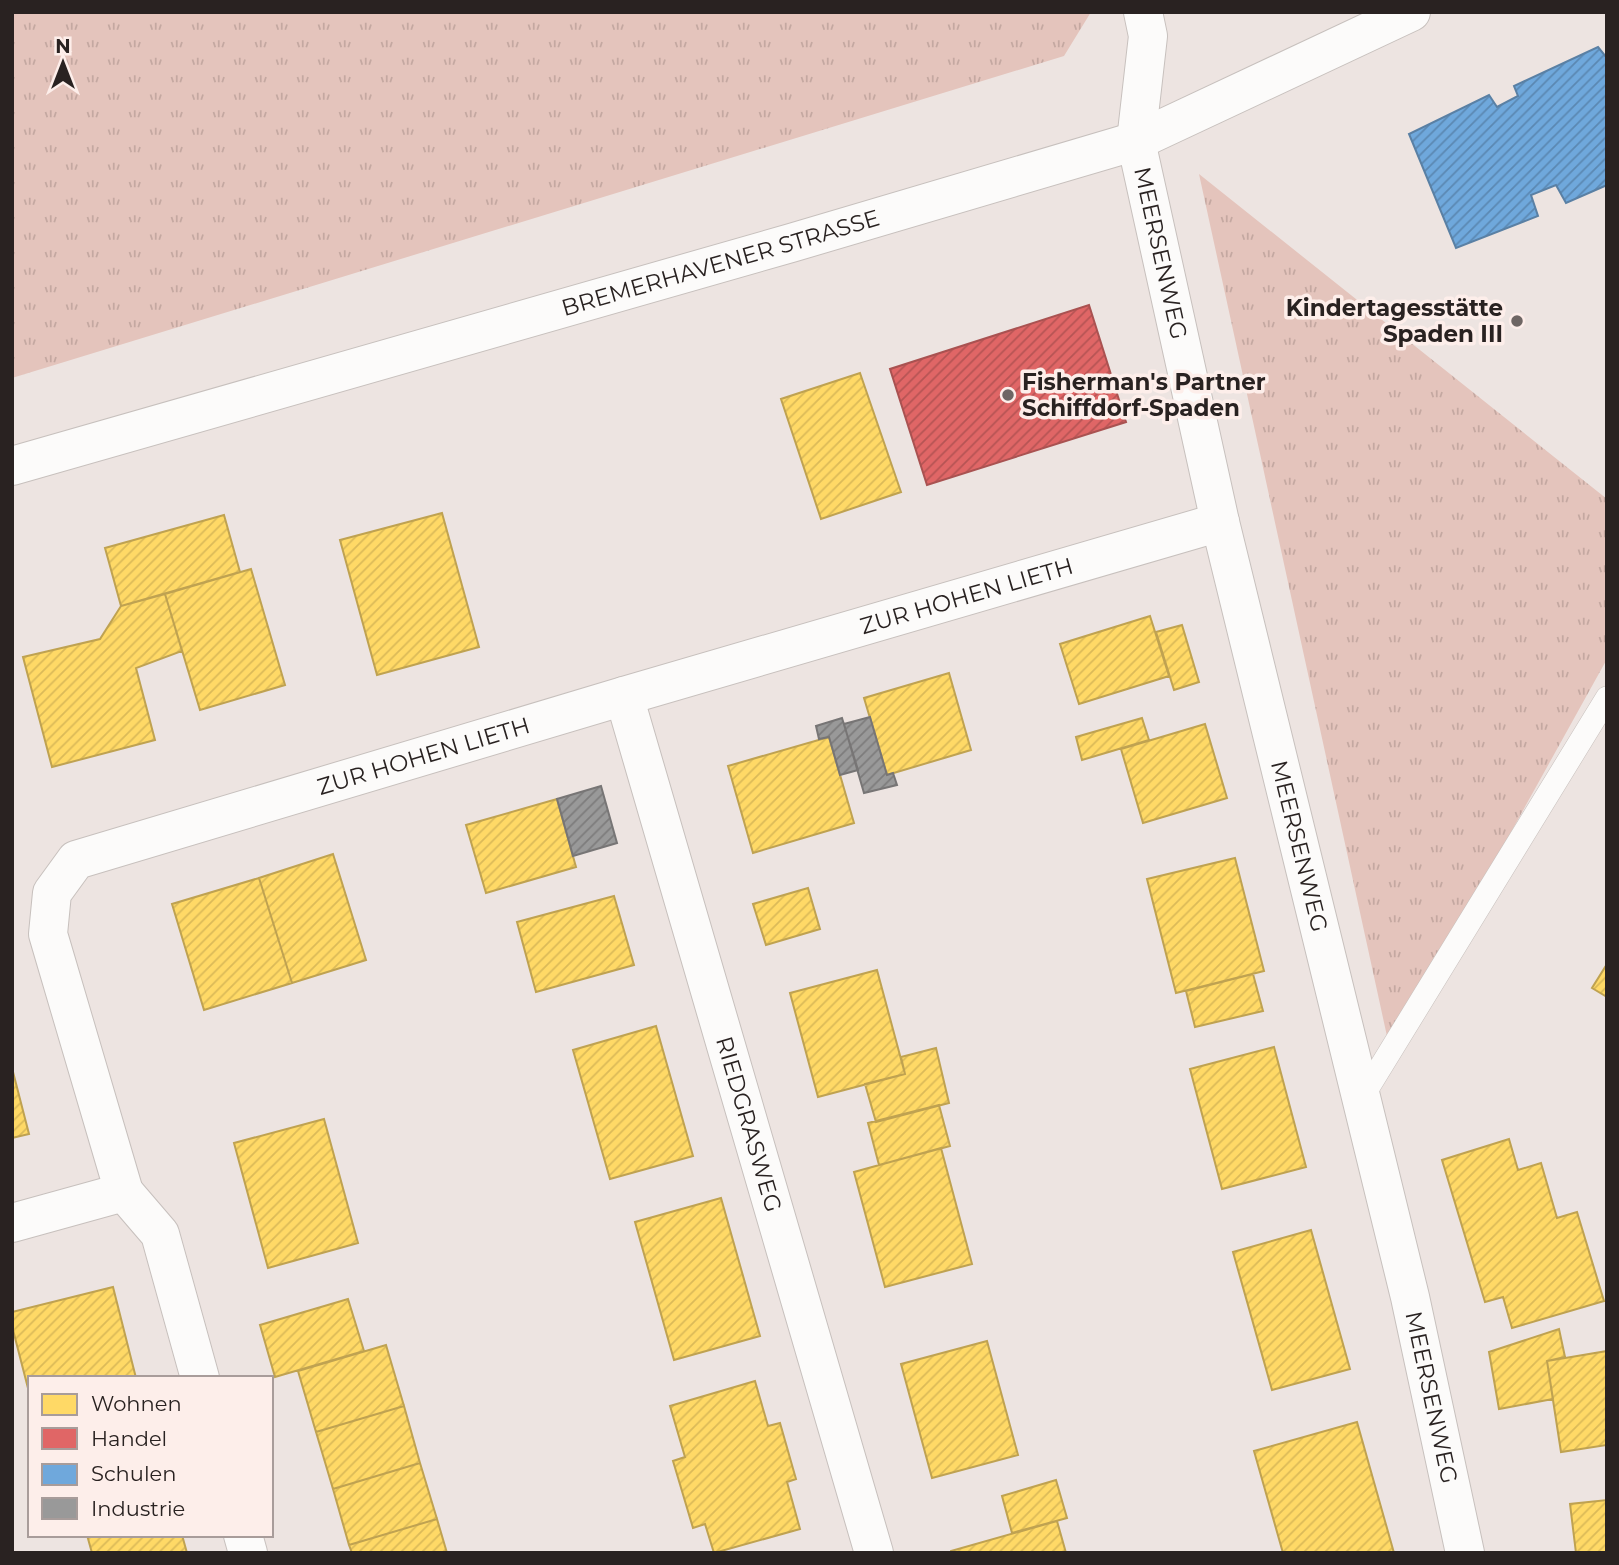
<svg xmlns="http://www.w3.org/2000/svg" width="1619" height="1565" font-family="Montserrat,sans-serif">
  <style>
    .grass { fill: url(#grass-tufts) }
    .homes { fill: url(#homes-hatch); stroke: #bfa251; stroke-width: 2 }
    .shops { fill: url(#shops-hatch); stroke: #a95251; stroke-width: 2 }
    .schools { fill: url(#schools-hatch); stroke: #5a80a4; stroke-width: 2 }
    .industry { fill: url(#industry-hatch); stroke: #777575; stroke-width: 2 }
    .lines { fill: none; stroke-linecap: round; stroke-linejoin: round }
    .lane-casing { stroke: #c7c0bd; stroke-width: 24 }
    .street-casing { stroke: #c7c0bd; stroke-width: 40 }
    .secondary-casing { stroke: #c7c0bd; stroke-width: 40 }
    .lane { stroke: #fcfbfa; stroke-width: 23 }
    .street { stroke: #fcfbfa; stroke-width: 38 }
    .secondary { stroke: #fcfbfa; stroke-width: 38 }
    .poi-dot { fill: #6e6664; stroke: #fdeeea; stroke-width: 2.5 }
    .labels { text-anchor: middle; stroke-width: 7; stroke-linejoin: round; paint-order: stroke }
    .street-label { font-size: 23px; fill: #292221; stroke: #fdeeea }
    .poi-label { font-size: 23px; font-weight: bold; fill: #292221; stroke: #fdeeea; text-anchor: end }
  </style>
  <defs>
    <pattern id="grass-tufts" width="24" height="20" patternUnits="userSpaceOnUse" patternTransform="scale(1.75)"><rect width="24" height="20" fill="#e4c4bc"/><path d="M3 7l-1-3M5 7V3M7 7l1-3M15 17l-1-3M17 17v-4M19 17l1-3" fill="none" stroke="#c4a8a1"/></pattern>
    <pattern id="homes-hatch" width="6" height="6" patternUnits="userSpaceOnUse" patternTransform="scale(1.75)"><rect width="6" height="6" fill="#ffd966"/><path d="M-1 1l2-2M0 6l6-6M5 7l2-2" fill="none" stroke="#dbba58"/></pattern>
    <pattern id="shops-hatch" width="6" height="6" patternUnits="userSpaceOnUse" patternTransform="scale(1.75)"><rect width="6" height="6" fill="#e06666"/><path d="M-1 1l2-2M0 6l6-6M5 7l2-2" fill="none" stroke="#b65454"/></pattern>
    <pattern id="schools-hatch" width="6" height="6" patternUnits="userSpaceOnUse" patternTransform="scale(1.75)"><rect width="6" height="6" fill="#6fa8dc"/><path d="M-1 1l2-2M0 6l6-6M5 7l2-2" fill="none" stroke="#5b88b2"/></pattern>
    <pattern id="industry-hatch" width="6" height="6" patternUnits="userSpaceOnUse" patternTransform="scale(1.75)"><rect width="6" height="6" fill="#999"/><path d="M-1 1l2-2M0 6l6-6M5 7l2-2" fill="none" stroke="#7d7c7c"/></pattern>
  </defs>
  <rect width="100%" height="100%" fill="#ede4e1"/>
  <path class="grass" d="M12,12H1091L1064,56L12,378Z
    M1199,174L1607,499V659L1390,1050Z"/>
  <path class="homes" d="M860,373L901,492L821,519L781,399Z
    M442,513L479,647L377,675L340,540Z
    M224,515L240,572L121,606L105,548Z
    M251,569L285,685L200,710L165,594Z
    M165,594L182,651L136,668L155,740L52,767L23,657L100,639L121,606Z
    M1150,616L1169,676L1079,704L1060,644Z
    M1182,625L1199,682L1174,690L1156,632Z
    M949,673L971,750L887,775L864,698Z
    M1142,718L1149,740L1082,760L1076,737Z
    M1205,724L1227,798L1143,823L1121,749Z
    M829,737L854,823L753,853L728,766Z
    M557,799L576,867L486,893L466,825Z
    M333,854L366,960L292,983L259,878Z
    M1235,858L1264,971L1176,993L1147,879Z
    M259,878L292,983L204,1010L172,904Z
    M808,888L820,929L766,945L753,904Z
    M614,896L634,965L536,992L517,922Z
    M1607,964V997L1592,988Z
    M877,970L905,1074L818,1097L790,993Z
    M1253,974L1263,1011L1195,1027L1186,991Z
    M656,1026L693,1156L610,1179L573,1050Z
    M1274,1047L1306,1167L1222,1189L1190,1069Z
    M936,1048L949,1103L876,1122L865,1084L905,1074L901,1057Z
    M12,1068L29,1134L12,1138Z
    M939,1105L950,1146L879,1165L868,1123Z
    M324,1119L358,1243L268,1268L234,1143Z
    M1509,1139L1518,1170L1541,1163L1557,1218L1577,1212L1604,1301L1512,1328L1503,1297L1485,1302L1442,1160Z
    M941,1148L972,1264L885,1287L854,1172Z
    M721,1198L760,1336L674,1360L635,1222Z
    M1311,1230L1350,1369L1272,1390L1233,1252Z
    M113,1287L136,1378H30V1396L12,1326V1312Z
    M348,1299L364,1351L275,1377L260,1325Z
    M1559,1329L1565,1357L1547,1361L1553,1399L1499,1409L1489,1352Z
    M987,1341L1018,1455L932,1478L901,1364Z
    M386,1345L404,1406L316,1432L298,1371Z
    M1607,1351V1445L1561,1452L1547,1361Z
    M755,1381L768,1426L780,1423L796,1479L787,1482L800,1529L714,1553L705,1524L693,1528L673,1461L685,1457L670,1406Z
    M404,1406L420,1463L333,1489L316,1432Z
    M1357,1422L1394,1553H1283L1254,1451Z
    M420,1463L437,1519L349,1545L333,1489Z
    M1056,1480L1067,1518L1012,1533L1002,1496Z
    M1607,1500V1553H1576L1570,1504Z
    M437,1519L447,1553H352L349,1545Z
    M1057,1521L1066,1553H951V1551Z
    M87,1535H182L187,1553H92Z"/>
  <path class="shops" d="M1089,305L1126,422L927,485L890,369Z"/>
  <path class="schools" d="M1598,47L1607,58V185L1566,203L1556,185L1531,195L1538,216L1456,248L1409,134L1489,95L1497,107L1518,96L1514,86Z"/>
  <path class="industry" d="M870,717L887,775L893,773L897,785L864,793L844,724Z
    M842,718L858,770L840,775L829,737L819,739L816,726Z
    M601,786L617,843L573,856L557,799Z"/>
  <g class="lines">
    <defs>
      <path id="lane" d="M1361,1099L1607,698"/>
      <g id="street">
        <path id="s1" d="M1143,12L1148,36L1136,141L1220,522L1410,1297L1465,1553"/>
        <path id="s2" d="M624,696L874,1553"/>
        <path d="M124,1192L160,1234L200,1378"/>
        <path id="s3" d="M12,1223L124,1192L48,934L52,893L76,860L624,696L1220,522"/>
        <path d="M243,1535L248,1553"/>
      </g>
      <g id="secondary">
        <path id="s4" d="M12,466L791,243L1136,141L1411,12"/>
      </g>
    </defs>
    <use href="#lane" class="lane-casing"/>
    <use href="#street" class="street-casing"/>
    <use href="#secondary" class="secondary-casing"/>
    <use href="#lane" class="lane"/>
    <use href="#street" class="street"/>
    <use href="#secondary" class="secondary"/>
  </g>
  <g class="poi-dot">
    <circle cx="1517" cy="321" r="7"/>
    <circle cx="1008" cy="395" r="7"/>
  </g>
  <g class="labels">
    <g class="street-label">
      <text dy="8" stroke="none"><textPath href="#s1" startOffset="245">MEERSENWEG</textPath></text>
      <text dy="8" stroke="none"><textPath href="#s4" startOffset="737">BREMERHAVENER STRASSE</textPath></text>
      <text dy="8" stroke="none"><textPath href="#s3" startOffset="1396">ZUR HOHEN LIETH</textPath></text>
      <text dy="8" stroke="none"><textPath href="#s3" startOffset="830">ZUR HOHEN LIETH</textPath></text>
      <text dy="8" stroke="none"><textPath href="#s1" startOffset="854">MEERSENWEG</textPath></text>
      <text dy="8" stroke="none"><textPath href="#s2" startOffset="446">RIEDGRASWEG</textPath></text>
      <text dy="8" stroke="none"><textPath href="#s1" startOffset="1421">MEERSENWEG</textPath></text>
    </g>
    <g class="poi-label">
      <text x="1503" y="316">Kindertagesstätte<tspan x="1503" dy="26">Spaden III</tspan></text>
      <text x="1022" y="390" text-anchor="start">Fisherman's Partner<tspan x="1022" dy="26">Schiffdorf-Spaden</tspan></text>
    </g>
  </g>
  <rect width="1619" height="1565" fill="none" stroke="#292221" stroke-width="28"/>
  <rect x="28" y="1376" width="245" height="161" fill="#fdeeea" stroke="#a89c9a" stroke-width="2"/>
  <rect x="42" y="1394" width="35" height="21" fill="#ffd966" stroke="#a89c9a" stroke-width="2"/>
  <text x="91" y="1411" font-size="21" fill="#292221">Wohnen</text>
  <rect x="42" y="1428" width="35" height="21" fill="#e06666" stroke="#a89c9a" stroke-width="2"/>
  <text x="91" y="1446" font-size="21" fill="#292221">Handel</text>
  <rect x="42" y="1464" width="35" height="21" fill="#6fa8dc" stroke="#a89c9a" stroke-width="2"/>
  <text x="91" y="1481" font-size="21" fill="#292221">Schulen</text>
  <rect x="42" y="1498" width="35" height="21" fill="#999999" stroke="#a89c9a" stroke-width="2"/>
  <text x="91" y="1516" font-size="21" fill="#292221">Industrie</text>
  <g transform="translate(63 63)" stroke="#fdeeea" stroke-width="5" paint-order="stroke">
  <path d="M0-5L12 26L0 18L-12 26Z" fill="#292221"/>
  <text y="-10" font-size="19" font-weight="bold" text-anchor="middle" fill="#292221">N</text>
  </g>
</svg>
